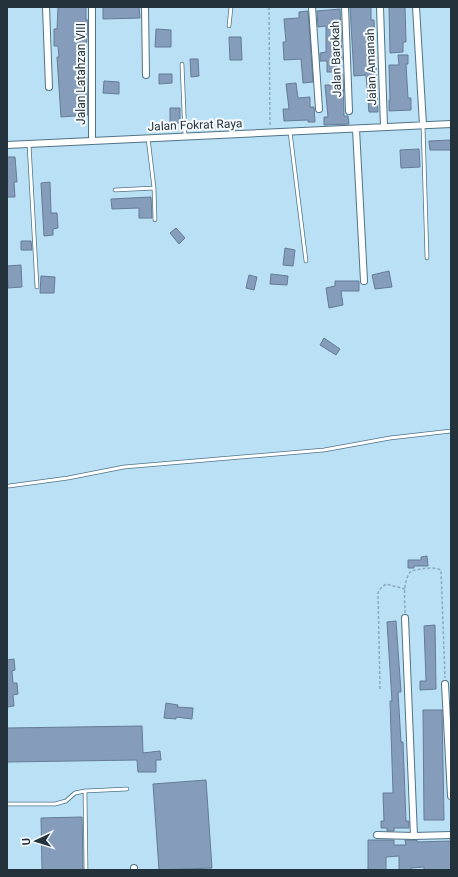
<svg xmlns="http://www.w3.org/2000/svg" width="458" height="877" font-family="Roboto,sans-serif">
  <style>
    .building { fill: #859dba; stroke: #647b96 }
    .lines { fill: none; stroke-linecap: round; stroke-linejoin: round }
    .lane-casing { stroke: #507386; stroke-width: 4.5 }
    .street-casing { stroke: #507386; stroke-width: 8 }
    .path { stroke: #8babbc; stroke-width: 1.5; stroke-dasharray: 3 2; stroke-linecap: butt }
    .lane { stroke: #fff; stroke-width: 3 }
    .street { stroke: #fff; stroke-width: 6 }
    .labels { text-anchor: middle; stroke-width: 4; stroke-linejoin: round; paint-order: stroke }
    .street-label { font-size: 12px; fill: #24333b; stroke: #f7fbfd }
  </style>
  <rect width="100%" height="100%" fill="#b9e0f5"/>
  <path class="building" d="M58,7H86V20H88L86,56L88,115L61,117L57,57H59L58,46H54V29H57Z
    M103,7H139L140,18L103,19Z
    M350,7H371V20H374L378,112H369L366,75L354,76Z
    M389,7H405L406,42H403V52L390,53Z
    M340,9L342,60H336L337,72H327V61H320V53L326,52V26L318,27L317,11Z
    M308,11L313,82L303,83L301,59L284,60L283,42H286L284,19L299,18V12Z
    M156,29L171,30V47H155Z
    M229,37H241L242,60H230Z
    M398,55H408V64H406L408,98H411V110L389,111V100H390L389,65H399Z
    M190,59H198L199,76L191,77Z
    M159,74H172V83L159,84Z
    M333,74H343L344,116H348L349,124L324,125V117H328L325,85H333Z
    M104,81L119,82V94L103,93Z
    M296,83L298,98L310,97V107H314L315,122H308V120L284,121L283,109H289L286,84Z
    M170,108H180V123L170,124Z
    M451,140V150H430L429,141Z
    M419,149L420,167L401,168L400,150Z
    M7,157H15L17,182H14L15,197H7Z
    M50,182L51,213H57L58,228L53,229V235L44,236L41,183Z
    M151,197L152,218H139V208L112,209L111,199Z
    M176,228L185,238L179,244L170,233Z
    M21,241H31L32,250H21Z
    M285,248L295,250L293,266L283,265Z
    M21,265L22,287L8,288L7,266Z
    M389,271L392,287L375,289L372,275Z
    M271,274L288,276L287,285L270,284Z
    M249,275L257,277L254,290L246,288Z
    M41,276L55,277L54,293H40Z
    M335,281H359V291H341L343,305L329,308L326,288L335,286Z
    M324,338L340,349L336,355L320,345Z
    M427,556L428,566H414V568H408V560H421V557Z
    M396,621L401,692H398L401,742H403L406,821H409V828H394V831H387V828H381V821H384L383,793H393L390,701H392L387,622Z
    M435,625L436,689L420,690V681H426L424,626Z
    M14,659L15,670L12,671L13,683H17L18,694L13,695L14,706L7,707V660Z
    M166,703L178,705L177,707L193,708L192,719L176,717V719L164,718Z
    M423,710H442L444,820H424Z
    M142,726L143,753L160,751L161,760H156V772H138L137,760L7,762V728Z
    M206,780L212,868L159,870L153,784Z
    M82,817L83,870H42L41,818Z
    M368,840H394V845H406L405,840H417V842L451,841V870H424V867L411,868V870H399V856L386,857V870H368Z"/>
  <g class="lines">
    <defs>
      <path id="lane" d="M229,26L231,7
        M182,64L185,137
        M423,125L427,258
        M290,132L306,261
        M148,138L154,188L155,220
        M29,144L37,287
        M115,190L154,188
        M9,486L68,478L124,467L324,450L390,438L451,431
        M7,804H55L66,801L75,793L85,791
        M86,870L85,791L127,789"/>
      <path id="street" d="M46,7L49,87
        M92,7V140
        M145,7L146,75
        M312,7L319,109
        M345,7L349,111
        M380,7L384,127
        M416,7L423,125
        M356,129L364,281
        M7,145L451,124
        M405,618L414,836
        M445,684L451,796
        M377,835L414,836L451,835
        M134,868V870"/>
    </defs>
    <use href="#lane" class="lane-casing"/>
    <use href="#street" class="street-casing"/>
    <path class="path" d="M269,7L270,127
      M405,613C405,599 402,582 411,571C421,569 432,566 441,570L445,678
      M380,689L378,593L380,589L386,584L405,589"/>
    <use href="#lane" class="lane"/>
    <use href="#street" class="street"/>
  </g>
  <g class="labels">
    <g class="street-label">
      <text transform="translate(336 59) rotate(-92)" y="4">Jalan Barokah</text>
      <text transform="translate(371 67) rotate(-92)" y="4">Jalan Amanah</text>
      <text transform="translate(81 74) rotate(-90)" y="4">Jalan Latahzan VIII</text>
      <text transform="translate(195 125) rotate(-2)" y="4">Jalan Fokrat Raya</text>
    </g>
  </g>
  <rect width="458" height="877" fill="none" stroke="#24333b" stroke-width="16"/>
  <g transform="translate(36 841) rotate(266)" stroke="#f7fbfd" stroke-width="3" paint-order="stroke">
  <path d="M0-3L7 15L0 10L-7 15Z" fill="#24333b"/>
  <text y="-6" font-size="11" font-weight="bold" text-anchor="middle" fill="#24333b">U</text>
  </g>
</svg>
